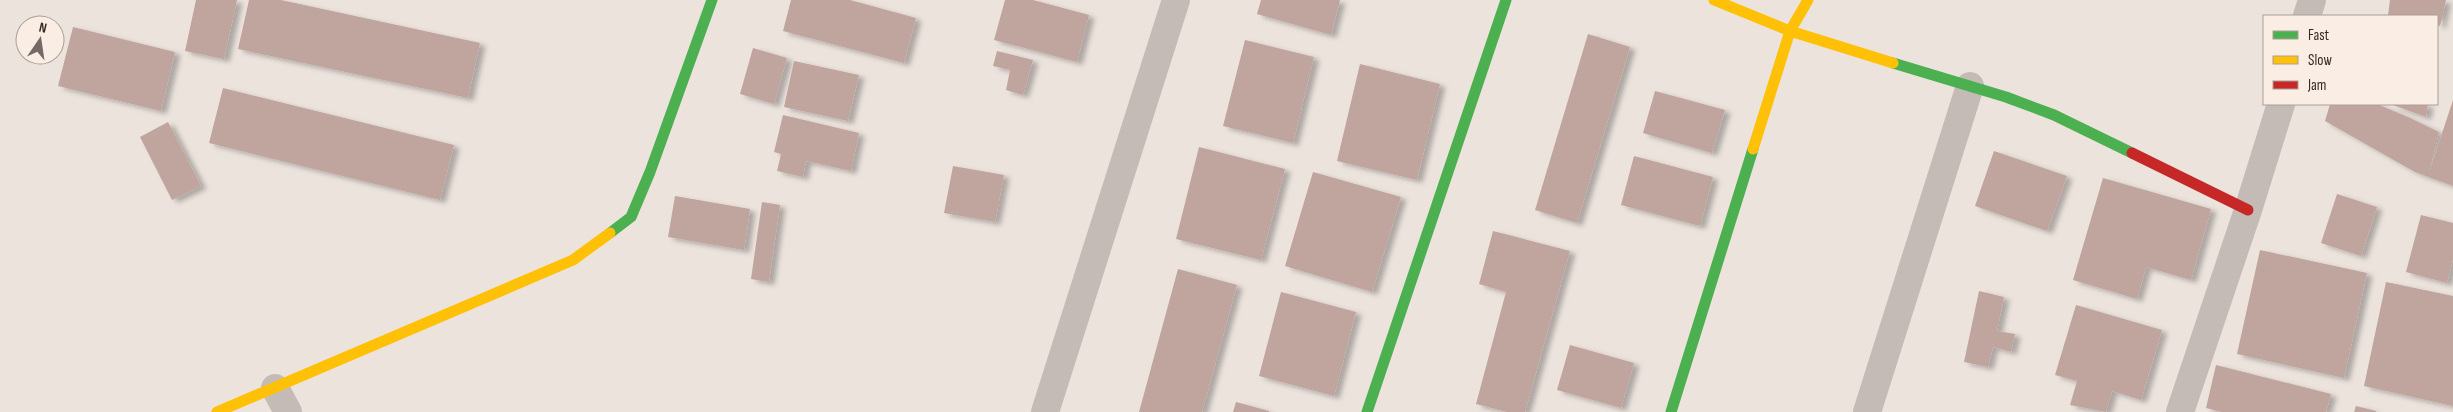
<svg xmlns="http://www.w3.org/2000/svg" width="2453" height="412" font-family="'Sofia Sans Condensed',sans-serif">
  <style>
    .building { fill: #c0a49e; filter: url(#shadow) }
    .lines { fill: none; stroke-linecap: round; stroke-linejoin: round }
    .street { stroke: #c4bbb7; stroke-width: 28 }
    .fast { stroke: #4caf50; stroke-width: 11 }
    .slow { stroke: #ffc107; stroke-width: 11 }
    .jam { stroke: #c62828; stroke-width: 11 }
  </style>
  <defs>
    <filter id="shadow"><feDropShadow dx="5.5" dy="3" stdDeviation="2.5" flood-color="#0004"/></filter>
  </defs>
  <rect width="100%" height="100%" fill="#ece3dd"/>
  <path class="building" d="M196,0H237L224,59L185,51Z
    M249,0H281L480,43L468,98L238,49Z
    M791,0H850L916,18L904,63L783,31Z
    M1005,0H1033L1089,15L1077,62L994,40Z
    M1261,0H1340L1331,35L1257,14Z
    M2390,0H2446L2440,26L2437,25V16H2388Z
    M73,27L175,52L161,111L58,86Z
    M1588,34L1630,47L1577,223L1535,210Z
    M1245,40L1314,57L1293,143L1223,126Z
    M753,48L787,58L774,104L740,94Z
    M997,51L1033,60L1023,95L1006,90L1010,70L993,66Z
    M794,61L859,75L848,121L784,107Z
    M1360,64L1440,84L1417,180L1337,161Z
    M223,88L454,145L440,200L209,143Z
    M1655,91L1725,110L1712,153L1643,133Z
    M2453,100V186L2415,172L2325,121L2330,104H2377L2408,117L2439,132L2429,173Z
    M2390,104H2428L2426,117Z
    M783,115L859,133L851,171L806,161L803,177L777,171L781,154L774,152Z
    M168,122L201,186L172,200L140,137Z
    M1199,147L1285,169L1261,260L1176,239Z
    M1994,151L2067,176L2047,231L1975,206Z
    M1634,156L1713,177L1700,226L1621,205Z
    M953,166L1004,175L995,222L944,213Z
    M1313,172L1401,197L1372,292L1285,266Z
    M2103,178L2211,209L2191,280L2146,267L2137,299L2073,280Z
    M2337,194L2377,207L2361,256L2321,243Z
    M675,196L750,209L744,250L668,237Z
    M762,202L780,205L769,282L751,279Z
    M2421,215L2453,223V259L2447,283L2406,272Z
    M1493,231L1570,251L1525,412H1507L1476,404L1506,292L1479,284Z
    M2260,250L2367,273L2344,378L2237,354Z
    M1178,269L1237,285L1202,412H1139Z
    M2386,282L2453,296V406L2364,386Z
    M1979,291L2004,297L1997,331L2015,334L2011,352L1993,347L1988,367L1964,362Z
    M1281,292L1356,312L1334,396L1259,376Z
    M2076,305L2162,330L2141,400L2112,391L2106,412L2070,405L2077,381L2055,375Z
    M1570,345L1634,363L1621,408L1557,390Z
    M2216,365L2331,394L2326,412H2222L2206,408Z
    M1236,402L1269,411V412H1233Z
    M2356,406L2376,411V412H2354Z"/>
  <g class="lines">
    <path class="street" d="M2307,16L2312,0
      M275,388L288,412
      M1045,412L1176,0
      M1867,412L1970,86
      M2180,412L2248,210L2281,104"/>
    <path class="fast" d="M1893,63L2006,97L2054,115L2132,153
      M610,233L631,217L650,172L712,0
      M1367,412L1506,0
      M1671,412L1753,149"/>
    <path class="slow" d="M1714,0L1790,31L1893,63
      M1753,149L1790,31L1808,0
      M217,412L573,260L610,233"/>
    <path class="jam" d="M2132,153L2248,210"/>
  </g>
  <rect x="2263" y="15" width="175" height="90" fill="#faede3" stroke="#ab9e97"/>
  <rect x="2273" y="31" width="25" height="8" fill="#4caf50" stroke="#ab9e97"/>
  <text x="2308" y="40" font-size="15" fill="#342825">Fast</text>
  <rect x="2273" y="56" width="25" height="8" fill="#ffc107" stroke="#ab9e97"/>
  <text x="2308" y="65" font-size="15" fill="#342825">Slow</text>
  <rect x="2273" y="81" width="25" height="8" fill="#c62828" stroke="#ab9e97"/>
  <text x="2308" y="90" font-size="15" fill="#342825">Jam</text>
  <g transform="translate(40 40) rotate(13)"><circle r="24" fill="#faede3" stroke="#ab9e97"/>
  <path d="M0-4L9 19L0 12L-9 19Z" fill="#746965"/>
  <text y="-8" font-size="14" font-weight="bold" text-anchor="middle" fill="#342825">N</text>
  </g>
</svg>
